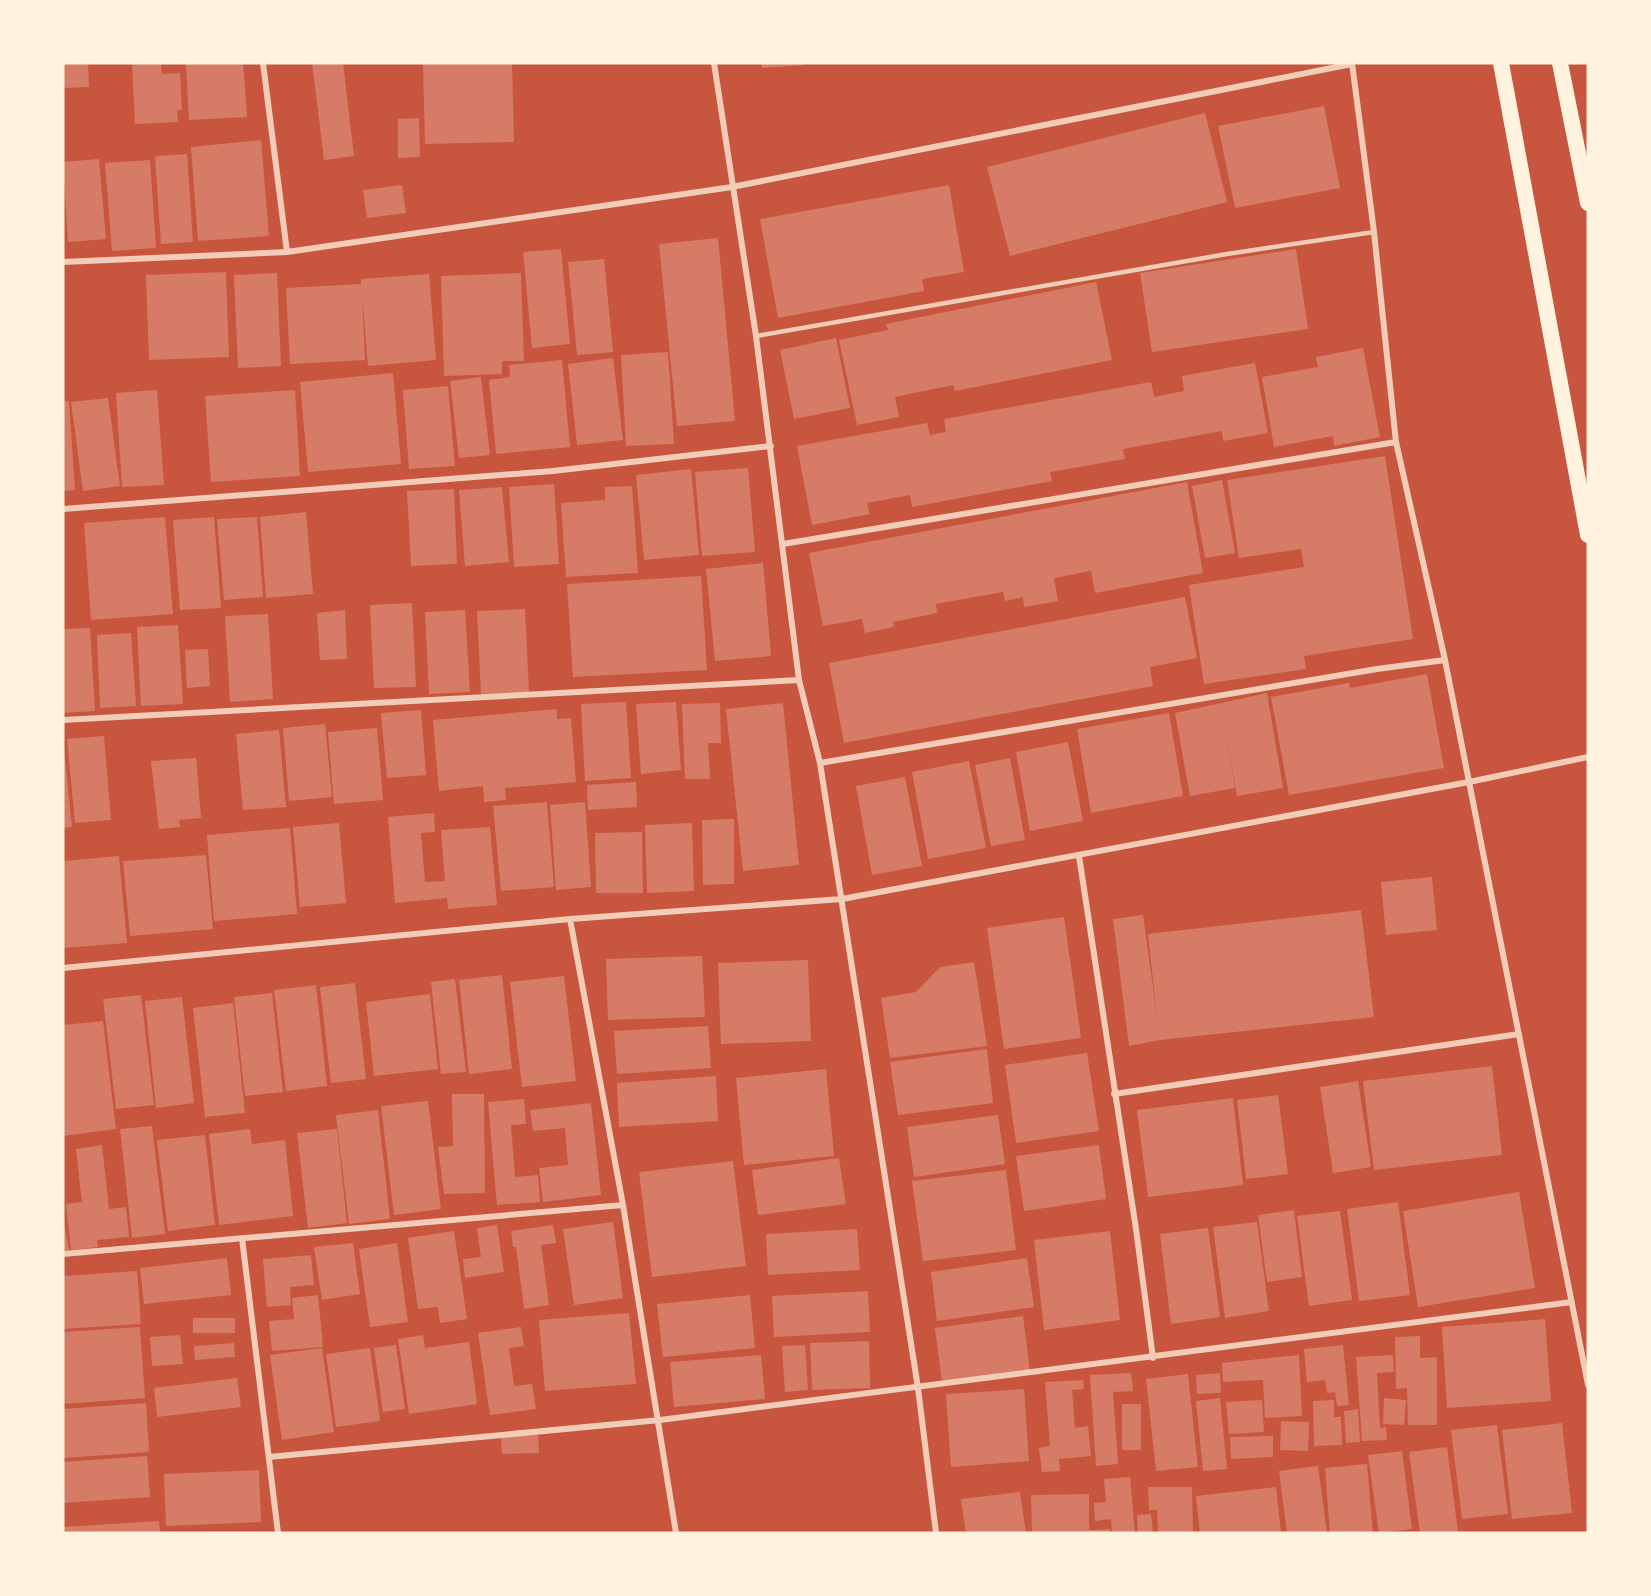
<svg xmlns="http://www.w3.org/2000/svg" width="1651" height="1596" font-family="Lato,sans-serif">
  <style>
    .building { fill: #d67c66 }
    .lines { fill: none; stroke-linecap: round; stroke-linejoin: round }
    .service { stroke: #f1ccb7; stroke-width: 4.5 }
    .minor { stroke: #f1ccb7; stroke-width: 6 }
    .trunk { stroke: #fff3e0; stroke-width: 16 }
  </style>
  <rect width="100%" height="100%" fill="#c8553d"/>
  <path class="building" d="M63,63H88L89,87L63,88Z
    M132,63H161L162,74L180,73L182,110H177L178,122L135,124Z
    M186,63H243L247,117L189,120Z
    M312,63H343L354,156L324,160Z
    M423,63H512L514,142L425,144Z
    M761,63H803V65L762,68Z
    M1324,106L1340,188L1235,208L1218,126Z
    M1205,113L1227,202L1010,256L987,167Z
    M419,118L420,157L398,158V119Z
    M261,140L269,236L198,241L191,147Z
    M187,154L193,242L161,244L155,156Z
    M99,159L106,239L68,242L63,162Z
    M150,160L156,248L112,251L105,163Z
    M402,185L406,213L367,218L363,190Z
    M949,185L964,272L922,279L924,291L778,318L760,219Z
    M718,238L735,421L677,426L659,244Z
    M561,249L570,344L532,348L523,252Z
    M1296,249L1308,329L1152,352L1140,273Z
    M604,259L613,352L577,355L568,262Z
    M226,272L229,357L149,360L146,275Z
    M277,273L281,366L238,368L234,275Z
    M521,273L524,361H502V374L444,376L441,276Z
    M429,274L436,360L368,366L362,296L365,360L290,364L286,288L361,284V279Z
    M1096,282L1112,360L955,391L953,385L895,397L899,417L857,425L839,340L888,330L886,324Z
    M836,338L850,408L794,419L780,350Z
    M1363,348L1380,437L1334,446L1333,436L1274,447L1262,377L1318,367L1316,357Z
    M668,352L674,444L626,446L621,355Z
    M613,358L623,440L577,445L568,364Z
    M562,360L570,447L496,454L489,380L510,377L509,365Z
    M1255,363L1268,433L1223,441L1222,431L1123,449L1125,459L1050,472L1052,481L912,507L910,495L867,503L870,514L812,525L797,446L927,423L930,435L946,432L944,419L1151,382L1154,397L1184,391L1182,376Z
    M393,373L401,464L308,472L300,382Z
    M481,377L490,455L459,458L450,381Z
    M448,386L455,466L409,469L403,390Z
    M157,390L164,485L122,487L116,393Z
    M295,390L300,476L211,482L205,396Z
    M108,398L120,486L83,491L71,402Z
    M63,401H69L75,490L63,491Z
    M1385,456L1413,639L1304,656L1306,669L1204,684L1189,585L1304,567L1301,549L1239,558L1227,480Z
    M748,468L755,552L702,556L695,472Z
    M691,469L699,555L644,560L636,475Z
    M1222,480L1235,553L1205,558L1192,486Z
    M1187,482L1203,573L1095,593L1091,571L1054,578L1058,601L1024,607L1023,597L1005,601L1003,592L936,604L937,613L893,622L894,627L865,633L862,619L823,626L809,553Z
    M554,484L559,564L514,567L509,487Z
    M632,486L638,573L566,577L561,503L605,500V487Z
    M502,487L509,562L465,566L459,490Z
    M454,489L457,564L411,566L407,491Z
    M306,512L313,594L266,598L260,517Z
    M165,517L173,614L91,620L84,523Z
    M214,517L221,608L180,610L173,520Z
    M257,517L263,597L224,600L217,519Z
    M763,563L771,656L715,661L706,569Z
    M701,576L707,670L573,677L567,584Z
    M1185,597L1197,658L1150,667L1153,686L844,743L829,663Z
    M412,603L416,687L374,688L370,605Z
    M525,609L529,692L481,695L477,611Z
    M345,610L347,659L320,660L317,613Z
    M465,610L470,692L429,694L425,612Z
    M268,614L273,699L230,702L225,616Z
    M178,625L183,704L141,706L137,627Z
    M90,628L95,711L63,713V629Z
    M131,633L136,706L100,708L97,635Z
    M208,649L210,686L187,688L185,650Z
    M1427,674L1444,768L1289,795L1271,697L1349,683L1350,688Z
    M1267,693L1283,788L1237,796L1226,735L1235,788L1190,796L1175,713Z
    M626,702L631,778L585,781L581,704Z
    M676,702L681,770L641,774L636,704Z
    M720,703L721,743H708L710,779H685L682,704Z
    M783,703L799,865L743,871L726,709Z
    M557,709V719L571,718L576,782L505,788L506,800L484,802L483,786L439,791L433,720Z
    M421,710L426,775L387,778L381,713Z
    M1169,713L1183,796L1091,813L1077,729Z
    M325,724L332,797L289,801L283,728Z
    M377,728L383,800L334,804L328,732Z
    M279,730L286,807L243,810L236,734Z
    M104,736L111,820L75,823L67,739Z
    M63,739L72,827L63,828Z
    M1068,742L1083,821L1030,831L1016,752Z
    M196,758L201,818L179,820L180,827L159,829L151,761Z
    M1010,758L1025,840L991,846L975,765Z
    M969,761L986,848L928,859L912,772Z
    M905,777L922,866L872,875L856,786Z
    M636,782L637,807L588,810L587,785Z
    M547,802L554,887L501,891L493,806Z
    M585,802L591,887L556,890L550,805Z
    M434,813L435,832L421,833L425,882L445,881L441,830L490,827L497,905L448,909L447,898L395,903L388,817Z
    M734,819V884L703,885L702,820Z
    M339,823L346,903L300,907L293,827Z
    M692,823L694,891L647,893L645,825Z
    M290,828L297,914L214,921L207,835Z
    M642,832L643,893H596L595,833Z
    M206,855L213,929L130,936L123,861Z
    M119,856L127,943L63,948V861Z
    M1432,877L1437,930L1386,935L1381,882Z
    M1361,910L1374,1017L1160,1040L1129,1046L1113,919L1143,915L1157,1017L1148,934Z
    M1064,917L1081,1038L1004,1049L987,928Z
    M702,956L705,1017L608,1020L606,959Z
    M808,960L811,1041L721,1044L718,963Z
    M974,962L987,1046L890,1058L881,998L916,992L940,967Z
    M502,975L512,1069L469,1074L459,980Z
    M564,976L576,1081L522,1087L510,982Z
    M455,979L466,1072L441,1074L431,982Z
    M355,983L366,1079L331,1083L320,987Z
    M316,985L327,1086L286,1091L274,990Z
    M272,993L283,1092L245,1096L234,997Z
    M430,994L438,1069L374,1076L366,1002Z
    M141,995L154,1105L116,1109L103,999Z
    M182,997L194,1103L156,1108L145,1001Z
    M233,1003L245,1113L205,1117L193,1008Z
    M103,1021L116,1129L63,1136V1025Z
    M708,1026L711,1068L617,1074L614,1031Z
    M987,1049L993,1103L898,1115L890,1062Z
    M1087,1053L1099,1131L1016,1143L1005,1065Z
    M1492,1066L1502,1155L1374,1170L1363,1081Z
    M826,1069L834,1156L744,1165L736,1078Z
    M716,1076L718,1121L619,1127L617,1083Z
    M1358,1081L1371,1167L1333,1173L1320,1087Z
    M452,1094H484L485,1193L444,1194L438,1147L453,1146Z
    M1278,1095L1288,1174L1246,1179L1237,1100Z
    M1233,1098L1243,1185L1148,1197L1137,1110Z
    M524,1099L526,1124L511,1125L515,1177L538,1175L540,1202L497,1205L488,1102Z
    M428,1101L441,1209L394,1215L381,1106Z
    M591,1103L601,1195L543,1202L539,1168L568,1165L565,1128L533,1131L530,1110Z
    M378,1110L390,1219L349,1224L336,1115Z
    M998,1115L1005,1164L914,1177L907,1127Z
    M152,1126L165,1234L132,1238L120,1129Z
    M250,1129L252,1144L285,1140L293,1216L219,1225L209,1134Z
    M337,1129L347,1223L308,1228L297,1133Z
    M205,1135L215,1225L168,1231L157,1140Z
    M102,1145L109,1209L126,1207L129,1237L97,1240L98,1247L71,1250L66,1204L82,1202L76,1149Z
    M1099,1145L1106,1199L1024,1211L1016,1156Z
    M839,1158L846,1204L758,1215L752,1170Z
    M733,1161L746,1266L652,1277L639,1172Z
    M1006,1170L1016,1250L923,1261L912,1181Z
    M1519,1192L1535,1288L1418,1307L1403,1211Z
    M1398,1202L1410,1295L1359,1301L1347,1209Z
    M1294,1210L1302,1277L1267,1282L1258,1215Z
    M1340,1211L1352,1300L1309,1306L1297,1216Z
    M63,1215L69,1250H63Z
    M613,1222L623,1298L574,1305L563,1229Z
    M1257,1222L1269,1311L1225,1318L1213,1227Z
    M497,1225L504,1272L465,1278L463,1259L481,1257L477,1228Z
    M553,1225L556,1243L541,1245L549,1305L524,1309L516,1247H513L511,1231Z
    M1208,1228L1220,1317L1171,1324L1160,1234Z
    M857,1229L860,1270L768,1275L766,1234Z
    M454,1231L467,1319L440,1323L438,1307L418,1309L408,1238Z
    M1110,1231L1120,1320L1044,1330L1034,1240Z
    M353,1243L360,1294L322,1300L314,1247Z
    M397,1243L408,1322L370,1327L359,1249Z
    M311,1255L314,1285L290,1287L291,1305L267,1307L263,1259Z
    M227,1258L231,1295L144,1304L140,1268Z
    M1027,1258L1034,1307L937,1321L931,1272Z
    M137,1271L141,1324L63,1329V1276Z
    M868,1291L870,1332L774,1337L772,1296Z
    M318,1295L323,1347L272,1351L269,1321L294,1319L292,1298Z
    M750,1295L755,1348L663,1357L657,1304Z
    M629,1313L636,1384L545,1391L539,1320Z
    M1023,1316L1030,1371L942,1383L935,1328Z
    M193,1318H235V1333H193Z
    M1545,1319L1551,1401L1447,1408L1442,1327Z
    M140,1327L145,1398L63,1404V1332Z
    M521,1327L524,1346L509,1348L514,1386L532,1384L536,1409L490,1415L478,1333Z
    M180,1335L183,1364L152,1366L150,1337Z
    M423,1335L425,1348L469,1342L477,1404L409,1414L398,1339Z
    M1420,1336V1358L1437,1357V1425H1408L1407,1388L1396,1389L1395,1337Z
    M869,1341L870,1388L812,1390L810,1343Z
    M234,1343L235,1357L195,1360L194,1346Z
    M396,1345L405,1409L383,1412L374,1348Z
    M805,1345L808,1390L785,1392L782,1346Z
    M1343,1345L1349,1405L1337,1406L1335,1392L1327,1393L1325,1380L1307,1382L1304,1349Z
    M322,1348L334,1432L282,1440L270,1355Z
    M370,1348L380,1421L336,1427L326,1354Z
    M761,1355L765,1399L674,1407L670,1362Z
    M1299,1355L1302,1416L1265,1418L1263,1380L1223,1382L1222,1363Z
    M1393,1355L1394,1372L1377,1373L1380,1428L1386,1427L1387,1440L1362,1441L1356,1357Z
    M1131,1373L1133,1391L1113,1392L1118,1464L1096,1466L1090,1375Z
    M1220,1373L1221,1393L1197,1394L1196,1375Z
    M1188,1374L1198,1467L1156,1471L1146,1379Z
    M237,1378L241,1407L157,1417L154,1388Z
    M1083,1380L1084,1389L1072,1390L1075,1428L1088,1426L1091,1456L1059,1459L1060,1471L1042,1472L1039,1448L1050,1446L1045,1382Z
    M1024,1389L1029,1461L951,1467L946,1394Z
    M1220,1398L1227,1469L1203,1471L1196,1401Z
    M1384,1398L1406,1400L1404,1425L1383,1424Z
    M1262,1400L1264,1432L1229,1434L1226,1402Z
    M1334,1400V1417H1341L1342,1445L1314,1446L1313,1401Z
    M146,1403L149,1452L63,1458V1409Z
    M1122,1404H1141V1450H1122Z
    M1358,1409L1360,1442L1346,1443L1344,1411Z
    M1281,1421L1309,1422L1308,1451L1280,1450Z
    M1562,1423L1572,1513L1512,1519L1502,1430Z
    M1497,1425L1508,1514L1462,1519L1451,1430Z
    M538,1435L539,1453L502,1454L501,1437Z
    M1273,1436V1457L1231,1459L1230,1437Z
    M1447,1447L1458,1532L1420,1533L1409,1452Z
    M1402,1451L1412,1529L1379,1533L1368,1455Z
    M147,1456L150,1497L63,1503V1462Z
    M1367,1464L1373,1533H1330L1325,1468Z
    M1318,1466L1327,1533H1287L1279,1471Z
    M259,1470L261,1522L166,1526L164,1474Z
    M1130,1477L1135,1533H1112L1111,1519L1095,1521L1094,1503L1106,1502L1104,1479Z
    M1148,1487H1192L1193,1533H1158L1157,1510H1149Z
    M1276,1487L1281,1533H1200L1196,1496Z
    M1020,1492L1026,1533H966L961,1499Z
    M1089,1494V1530L1110,1529V1533H1032L1031,1495Z
    M1151,1514L1153,1533H1138L1137,1515Z
    M159,1521L160,1533H63V1527Z"/>
  <g class="lines">
    <path class="service" d="M756,336L1227,254L1374,232"/>
    <path class="minor" d="M263,63L287,252
      M714,63L756,336L799,680L820,763L918,1388L936,1533
      M1352,63L1374,232L1396,442L1445,660L1588,1385
      M63,262L287,252L732,187L1352,64
      M63,509L553,471L771,446
      M783,544L1396,442
      M63,720L799,680
      M820,763L1377,669L1445,660
      M1079,856L1136,1229L1153,1358
      M570,919L623,1205L676,1533
      M63,968L570,919L842,899L1469,782L1588,757
      M1114,1094L1519,1034
      M242,1238L278,1533
      M63,1254L623,1205
      M269,1457L660,1420L1572,1302"/>
    <path class="trunk" d="M1501,63L1588,535
      M1560,63L1588,203"/>
  </g>
  <rect width="1651" height="1596" fill="none" stroke="#fff3e0" stroke-width="129"/>
</svg>
